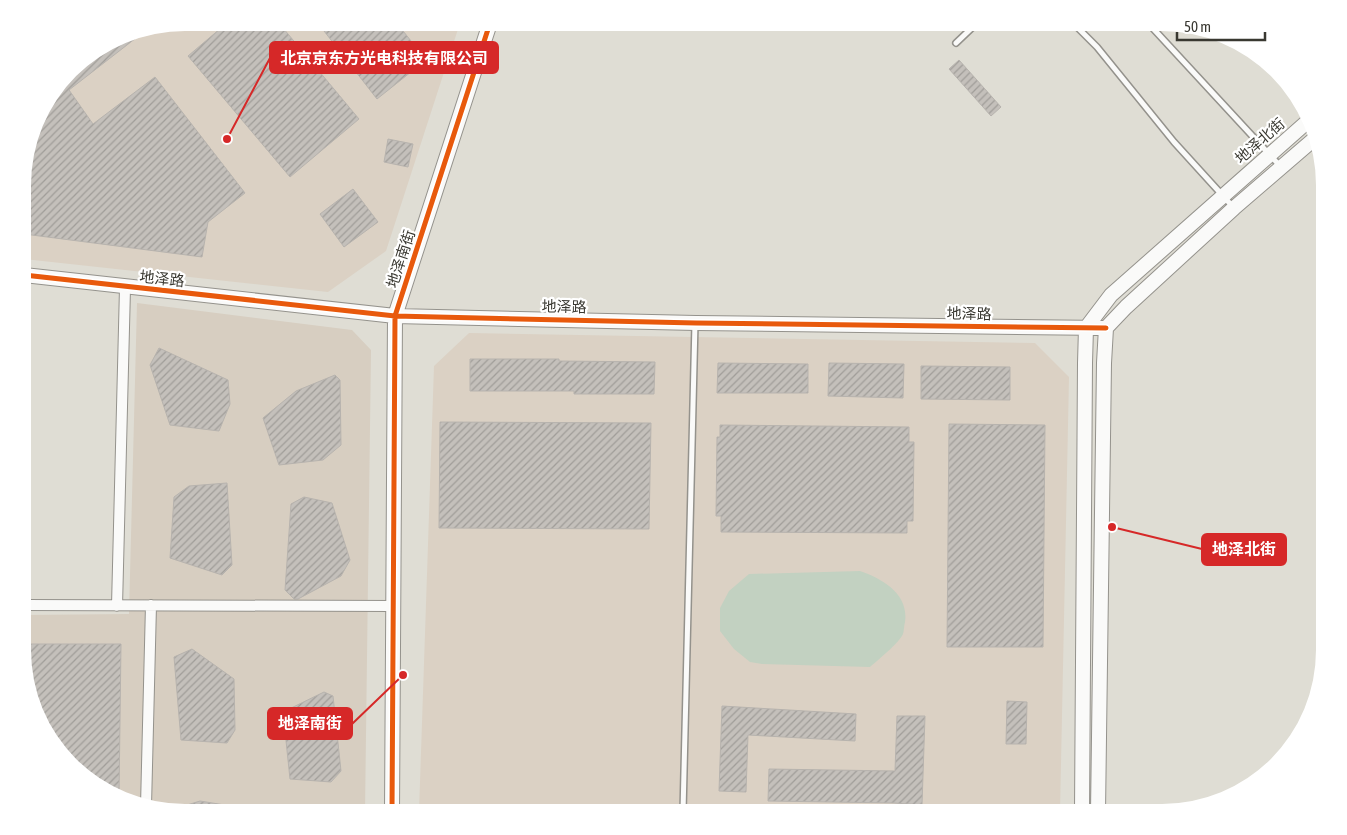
<svg xmlns="http://www.w3.org/2000/svg" width="1347" height="835" font-family="'Asap Condensed','Noto Sans SC',sans-serif">
  <style>
    .commercial { fill: #d7cec1 }
    .industrial { fill: #dbd1c4 }
    .grass { fill: #c2d1c1 }
    .building { fill: url(#building-hatch); stroke: #b7b3ae }
    .lines { fill: none; stroke-linecap: round; stroke-linejoin: round }
    .lane-casing { stroke: #94928c; stroke-width: 8 }
    .street-casing { stroke: #94928c; stroke-width: 12 }
    .secondary-casing { stroke: #94928c; stroke-width: 16 }
    .lane { stroke: #fafaf9; stroke-width: 5 }
    .street { stroke: #fafaf9; stroke-width: 10 }
    .secondary { stroke: #fafaf9; stroke-width: 14 }
    .cycleway-casing { stroke: #fff; stroke-width: 8 }
    .cycleway { stroke: #e8590c; stroke-width: 5 }
    .labels { text-anchor: middle; stroke-width: 4.5; stroke-linejoin: round; paint-order: stroke }
    .street-label { font-size: 15px; fill: #393831; stroke: #fff }
    .leader { fill: none; stroke: #d62828; stroke-width: 2 }
    .callout-dot { fill: #d62828; stroke: #fff; stroke-width: 2 }
    .callout { fill: #d62828; stroke: #d62828; stroke-width: 2 }
    .callout-label { font-size: 16px; text-anchor: middle; font-weight: bold; fill: #fff }
  </style>
  <defs>
    <pattern id="building-hatch" width="6" height="6" patternUnits="userSpaceOnUse" patternTransform="scale(1.25)"><rect width="6" height="6" fill="#c4c0bb"/><path d="M-1 1l2-2M0 6l6-6M5 7l2-2" fill="none" stroke="#a09d99"/></pattern>
  </defs>
  <rect width="100%" height="100%" fill="#dfddd4"/>
  <path class="commercial" d="M137,303L352,330L371,350L365,812H185L134,804L95,785L50,740L24,670V615L129,614Z"/>
  <path class="industrial" d="M186,23H460L386,251L328,292L24,259V165L39,113L78,63L124,35Z
    M469,333L1035,343L1069,377L1060,812H419L434,366Z"/>
  <path class="grass" d="M860,571C883,579 909,594 905,622C904,625 904,631 903,634C899,643 878,660 870,667L762,664L750,662L734,649L720,631V608L729,591L749,574Z"/>
  <path class="building" d="M228,22H278L359,119L290,177L188,56Z
    M317,22H396L426,60L377,99Z
    M145,31L69,90L93,124L155,77L245,193L208,222L202,257L24,234V165L39,113L78,63L124,35Z
    M959,60L1001,107L991,116L949,69Z
    M388,139L413,144L408,167L384,162Z
    M353,189L378,222L344,247L320,214Z
    M159,348L228,380L230,404L219,431L170,425L150,365Z
    M470,359H559V361L655,362L654,394H574V391H470Z
    M718,363L808,364V393H717Z
    M829,363L904,364L903,398L828,396Z
    M921,366L1010,367V400L921,399Z
    M335,375L340,380L341,445L323,460L279,465L263,418L296,391Z
    M440,422L651,423L649,529L439,528Z
    M949,424L1045,425L1043,647H947Z
    M720,425L909,427V442H914L913,521H907V533L721,532V516H716L717,437H720Z
    M227,483L232,565L222,575L170,558L174,497L189,486Z
    M304,497L332,503L350,560L341,576L298,599H294L285,590L291,504Z
    M24,644H121L119,797L95,785L50,740L41,715V703L36,702L24,670Z
    M192,649L234,679L235,730L227,743L181,740L174,657Z
    M324,692L333,696L341,771L331,782L290,779L283,712Z
    M1007,701L1027,702L1026,744H1006Z
    M722,706L856,714L855,741L748,735L746,792L719,791Z
    M897,716H925L922,805L894,803L768,801L769,769L895,771Z
    M200,801L237,807V812H185L171,810Z"/>
  <g class="lines">
    <defs>
      <path id="lane" d="M1073,23L1097,47L1174,142L1234,208
        M1148,23L1281,167
        M176,25V24
        M956,43L977,23
        M683,812L695,323"/>
      <path id="street" d="M24,605L393,606
        M117,606L125,288
        M146,806L151,605"/>
      <path id="secondary" d="M24,275L395,316L696,323L1106,328
        M392,812L395,316L490,23
        M1082,812L1085,363L1086,328L1111,295L1308,121
        M1098,812L1104,363L1106,328L1126,307L1234,208L1313,140"/>
    </defs>
    <use href="#lane" class="lane-casing"/>
    <use href="#street" class="street-casing"/>
    <use href="#secondary" class="secondary-casing"/>
    <use href="#lane" class="lane"/>
    <use href="#street" class="street"/>
    <use href="#secondary" class="secondary"/>
    <defs>
      <path id="cycleway" d="M24,275L395,316L696,323L1106,328
        M392,812L395,316L490,23"/>
    </defs>
    <use href="#cycleway" class="cycleway-casing"/>
    <use href="#cycleway" class="cycleway"/>
  </g>
  <g class="labels">
    <g class="street-label">
      <text transform="translate(1260 141) rotate(-41)" y="5">地泽北街</text>
      <text transform="translate(401 259) rotate(-72)" y="5">地泽南街</text>
      <text transform="translate(162 279) rotate(6)" y="5">地泽路</text>
      <text transform="translate(564 307) rotate(1)" y="5">地泽路</text>
      <text transform="translate(969 314) rotate(1)" y="5">地泽路</text>
    </g>
  </g>
  <path d="M0 0H1347V835H0ZM185 31H1162A154 154 0 0 1 1316 185V650A154 154 0 0 1 1162 804H185A154 154 0 0 1 31 650V185A154 154 0 0 1 185 31Z" fill="#fff" fill-rule="evenodd"/>
  <path class="leader" d="M227 139L270 58M1112 527L1202 549M403 675L352 724"/>
  <g class="callout-dot">
    <circle cx="227" cy="139" r="5"/>
    <circle cx="1112" cy="527" r="5"/>
    <circle cx="403" cy="675" r="5"/>
  </g>
  <g class="callout">
    <rect x="270" y="42" width="228" height="31" rx="5"/>
    <rect x="1202" y="534" width="84" height="31" rx="5"/>
    <rect x="268" y="708" width="84" height="31" rx="5"/>
  </g>
  <g class="callout-label">
    <text x="384" y="64">北京京东方光电科技有限公司</text>
    <text x="1244" y="555">地泽北街</text>
    <text x="310" y="729">地泽南街</text>
  </g>
  <path d="M1177 32v8h88v-8" fill="none" stroke="#393831" stroke-width="2.5"/>
  <text x="1184" y="32" font-size="15" fill="#393831" stroke="#ffffff" stroke-width="4" paint-order="stroke">50 m</text>
</svg>
